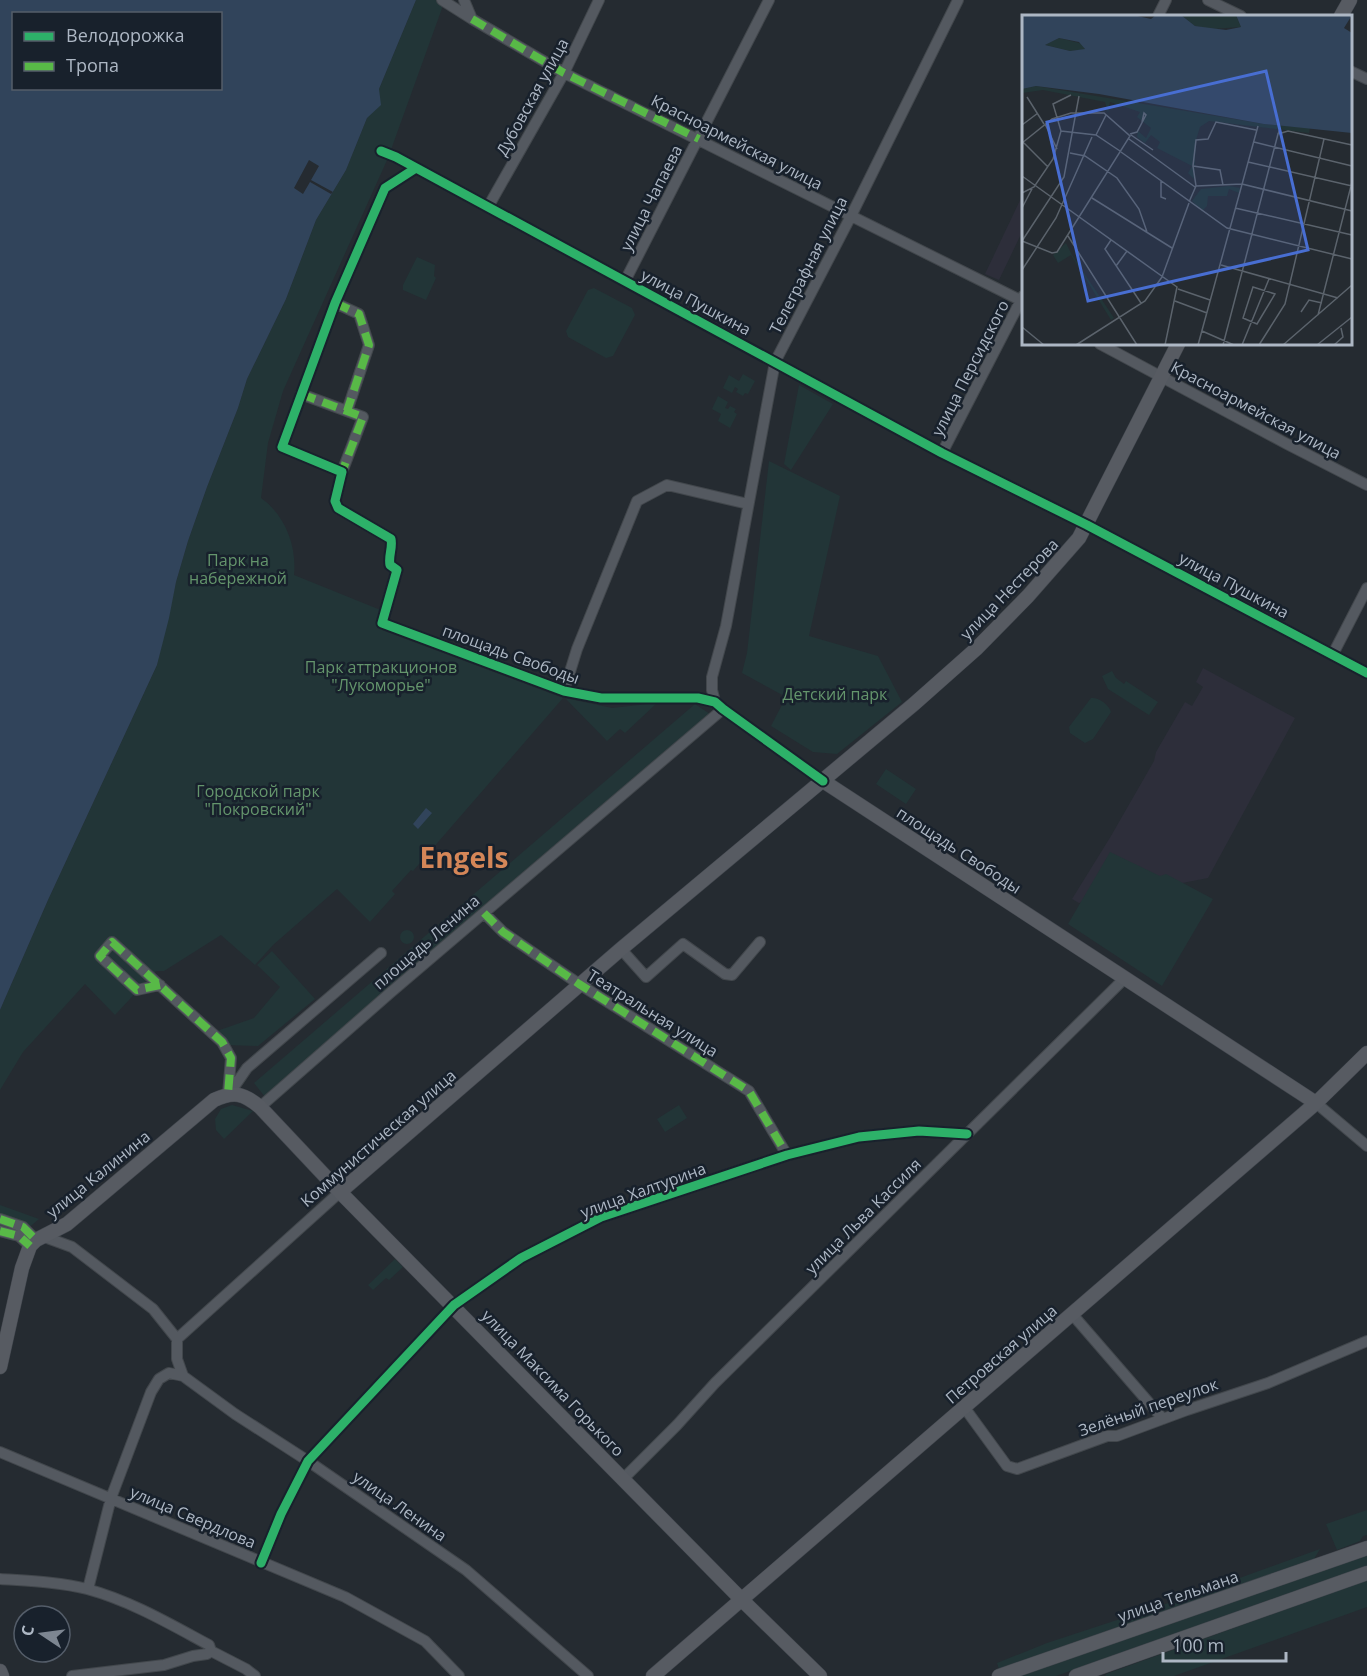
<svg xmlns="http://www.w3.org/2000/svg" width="1367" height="1676" font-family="'Open Sans',sans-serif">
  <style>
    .medical { fill: #2d2e3a }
    .green { fill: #223537 }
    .water { fill: #31445b; fill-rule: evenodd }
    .pier { fill: #252b31 }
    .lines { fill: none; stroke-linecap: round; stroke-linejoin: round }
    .minor-casing { stroke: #42474c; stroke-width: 12 }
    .major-casing { stroke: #42474e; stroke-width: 15 }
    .minor { stroke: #545960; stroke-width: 10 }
    .major { stroke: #575b62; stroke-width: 14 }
    .quiet { stroke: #58b947; stroke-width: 8; stroke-dasharray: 15 8; stroke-linecap: butt }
    .cycleway-casing { stroke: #18212c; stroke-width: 13 }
    .cycleway { stroke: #2db169; stroke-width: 9 }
    .labels { text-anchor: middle; stroke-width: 5; stroke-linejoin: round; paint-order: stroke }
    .street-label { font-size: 16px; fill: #adb7c4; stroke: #18212c }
    .park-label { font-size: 16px; fill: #64956c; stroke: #18212c }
    .town-label { font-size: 28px; font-weight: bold; fill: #d48658; stroke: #18212c }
    .inset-road { fill: none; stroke: #5b636c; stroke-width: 1.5 }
    .view { fill: #486ed2; fill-opacity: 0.15; stroke: #486ed2; stroke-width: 3 }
    .inset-edge { fill: none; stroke: #adb7c4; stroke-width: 3 }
  </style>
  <rect width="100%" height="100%" fill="#252b31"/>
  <path class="medical" d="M1023,194V230L999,280L985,274Z
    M1203,668L1295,718L1208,878L1079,903L1072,899L1111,836L1154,761L1156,752L1185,702L1192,706L1203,687L1196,682Z"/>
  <path class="green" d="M416,0H445L388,158L283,391L268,443L261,498C285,515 297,546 294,575L388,613L382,630L563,698L413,871L411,870L392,891L395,894L370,922L337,889L273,945L255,965L221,935L164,971H156L115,1015L85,984L23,1052L0,1090V1010L48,900L157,665L176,582L188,541L207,487L238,408L247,379L286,299L316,220L346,170L367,118L374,110L379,89Z
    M417,257L435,265L434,276L436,278L426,300L403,290V285Z
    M594,288L632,308L635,315L613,356L606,358L568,337L566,331L588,290Z
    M743,374L755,381L748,394L745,393L743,396L736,392L738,389L735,387L732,393L723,388L729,375L739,381Z
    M799,385L833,404L791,470L784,464Z
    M718,396L728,402L725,408L728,409L730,406L736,409L734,412L737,414L730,428L718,421L721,414L712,409Z
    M769,461L840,496L809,636L878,656L902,702L837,754L813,752L771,726L786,697L742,673L747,653Z
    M1112,671L1116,678L1124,684L1126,681L1158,702L1149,715L1108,689L1102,676Z
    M565,698L612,708L657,703L625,733L620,729L607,741Z
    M1091,698C1099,697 1109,705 1111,712L1093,739L1085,743L1070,733L1069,727Z
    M695,704L710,714L265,1097L254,1083Z
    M886,769L916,789L906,804L876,784Z
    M1110,852L1160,876L1166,874L1213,899L1162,986L1068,924Z
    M400 937a7 7 0 1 1 14 0a7 7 0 1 1-14 0Z
    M272,951L315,999L258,1046L227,1045L214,1032L254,1018L280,987L257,965Z
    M232,1105L253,1111L224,1139L216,1130L215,1119L221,1109Z
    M679,1105L687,1118L665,1132L657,1119Z
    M0,1205L39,1219L13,1241L0,1237Z
    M395,1259L403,1267L389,1280L386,1278L373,1290L368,1285Z
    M1367,1510V1535L1363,1536L1360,1541L1337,1550L1326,1524Z
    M1320,1549L1314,1559L999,1669L997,1663L1047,1643L1190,1596Z
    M1367,1553V1566L1056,1676H1013Z
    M1367,1580V1607L1174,1676H1105L1106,1674Z"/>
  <path class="water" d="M0,0H416L379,89L381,105L367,118L346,170L316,220L286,299L247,379L238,408L207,487L188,541L176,582L169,618L157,665L48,900L0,1010ZM14,14H220V88H14Z
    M426,808L432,813L418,829L413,824Z"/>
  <path class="pier" d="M309,160L319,166L311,180L333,192L331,194L310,182L303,194L294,188Z"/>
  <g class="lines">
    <defs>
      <path id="minor" d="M442,0L472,19L464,0
        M1208,0L1241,16
        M1158,16L1166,0
        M472,19L564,73L1024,302
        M1350,71L1367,79
        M381,151L396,157L942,453L1087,525L1367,673
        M416,168L385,188L335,303L282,447L342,472L335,501L338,508L391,539C393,548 388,556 390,565L397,570L382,623L564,691L601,698H698L715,702L723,709L823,781
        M488,207L564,73L599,0
        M625,281L769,0
        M335,303L359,314L369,345L347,411
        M1100,344L1287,444L1367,485
        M301,394L363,417L342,472
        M942,453L1023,296
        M1333,654L1367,588
        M564,691L577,649L637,501L667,485L748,504
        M715,702L712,690V677L726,626L775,362L851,216L958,0
        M484,913L503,932L579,984L749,1091L787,1155
        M621,949L646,977L683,944L725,974L732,975L760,942
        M160,985L137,990L100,956L112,942L222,1042L231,1058L228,1094
        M229,1094L247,1068L381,953
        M1316,1103L1367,1146
        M260,1107L390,993L723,709
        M0,1219L23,1227L36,1240
        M0,1231L19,1236L30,1246
        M42,1236L72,1247L153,1309L177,1339
        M1072,1314L1163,1419
        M183,1376L235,1414L308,1461L466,1570L588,1676
        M964,1407L1007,1466L1017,1469L1107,1436H1117L1187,1410L1268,1383L1367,1341
        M0,1452L345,1597L425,1641L459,1676
        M624,1478L677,1425L715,1383L1125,978
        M261,1563L281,1514L308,1461L454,1305L521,1258L601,1217L787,1155L859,1137L919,1131L967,1134
        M0,1579C29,1581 59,1582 87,1589C131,1601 170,1624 209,1645L211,1651L246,1669L255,1676
        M88,1589L111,1498L151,1392L159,1379L169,1373L183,1376L177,1359V1339L340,1192
        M72,1676L164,1665L193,1656L207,1654L211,1651"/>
      <path id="major" d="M1341,16L1350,0
        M823,781L1316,1103
        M340,1192L621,949L914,704L976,649L1028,596L1079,538L1178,344
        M0,1367L22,1268L30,1246L36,1240L67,1224L214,1100C234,1091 243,1093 260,1107L340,1192L742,1600L820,1676
        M0,1671L2,1676
        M653,1676L1316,1103L1367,1053
        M999,1676L1367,1548
        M1076,1676L1367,1573"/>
    </defs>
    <use href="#minor" class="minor-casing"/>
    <use href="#major" class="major-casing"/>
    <use href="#minor" class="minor"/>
    <use href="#major" class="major"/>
    <path class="quiet" d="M472,19L564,73L699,139
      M335,303L359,314L369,345L347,411
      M301,394L363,417L342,472
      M484,913L503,932L579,984L749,1091L787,1155
      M160,985L137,990L100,956L112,942L222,1042L231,1058L228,1094
      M0,1219L23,1227L36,1240
      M0,1231L19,1236L30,1246"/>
    <defs>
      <path id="cycleway" d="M381,151L396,157L942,453L1087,525L1367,673
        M416,168L385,188L335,303L282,447L342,472L335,501L338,508L391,539C393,548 388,556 390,565L397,570L382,623L564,691L601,698H698L715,702L723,709L823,781
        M261,1563L281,1514L308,1461L454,1305L521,1258L601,1217L787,1155L859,1137L919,1131L967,1134"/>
    </defs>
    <use href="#cycleway" class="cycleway-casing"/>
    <use href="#cycleway" class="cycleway"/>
  </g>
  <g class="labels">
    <g class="street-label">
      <text transform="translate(532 97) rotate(-61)" y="6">Дубовская улица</text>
      <text transform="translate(737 142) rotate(27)" y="6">Красноармейская улица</text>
      <text transform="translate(651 198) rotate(-63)" y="6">улица Чапаева</text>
      <text transform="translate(808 265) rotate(-63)" y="6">Телеграфная улица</text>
      <text transform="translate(696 302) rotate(28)" y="6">улица Пушкина</text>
      <text transform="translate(970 368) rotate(-63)" y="6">улица Персидского</text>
      <text transform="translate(1256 410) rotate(28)" y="6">Красноармейская улица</text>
      <text transform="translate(1234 585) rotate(28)" y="6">улица Пушкина</text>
      <text transform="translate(1009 589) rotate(-46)" y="6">улица Нестерова</text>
      <text transform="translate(511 654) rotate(20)" y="6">площадь Свободы</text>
      <text transform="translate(959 850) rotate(33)" y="6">площадь Свободы</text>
      <text transform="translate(426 942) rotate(-41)" y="6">площадь Ленина</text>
      <text transform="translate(653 1013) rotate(32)" y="6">Театральная улица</text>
      <text transform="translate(378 1138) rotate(-41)" y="6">Коммунистическая улица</text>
      <text transform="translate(98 1174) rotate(-39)" y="6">улица Калинина</text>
      <text transform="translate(643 1190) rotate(-20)" y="6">улица Халтурина</text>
      <text transform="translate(863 1216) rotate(-45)" y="6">улица Льва Кассиля</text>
      <text transform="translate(1001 1354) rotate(-41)" y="6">Петровская улица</text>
      <text transform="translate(553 1383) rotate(46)" y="6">улица Максима Горького</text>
      <text transform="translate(1148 1407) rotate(-19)" y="6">Зелёный переулок</text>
      <text transform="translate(400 1506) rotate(35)" y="6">улица Ленина</text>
      <text transform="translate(193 1517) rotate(23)" y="6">улица Свердлова</text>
      <text transform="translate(1178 1596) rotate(-19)" y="6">улица Тельмана</text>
    </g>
    <g class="park-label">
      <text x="238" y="566">Парк на<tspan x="238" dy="18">набережной</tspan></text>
      <text x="381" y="673">Парк аттракционов<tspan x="381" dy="18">"Лукоморье"</tspan></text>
      <text x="835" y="700">Детский парк</text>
      <text x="258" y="797">Городской парк<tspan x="258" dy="18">"Покровский"</tspan></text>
    </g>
    <g class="town-label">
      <text x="464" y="868">Engels</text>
    </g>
  </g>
  <g transform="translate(1022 15)">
    <rect width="330" height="330" fill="#252b31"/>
    <path d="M159,0H214L219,12L190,14L173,11ZM37,23L61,29L63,35L48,36L23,30ZM14,71L242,109L288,113L287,118L187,106L178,112L174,125L172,164L166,158L170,151L135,133L138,127L129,120L123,128L115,122L116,116L124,123L129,113L115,102L118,97L88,87L86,98L83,87L21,75L0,78V74ZM207,171L218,173L217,178L207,174L205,181H186L185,191L180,196L170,186L179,174ZM44,228L50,240L92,303L89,305L49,240L36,248L31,240Z" fill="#223537"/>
    <path d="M0,0H111L129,4L134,0H159L173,11L204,15L219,12L214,0H330L322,13L330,18V118L242,109L77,79L14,71L0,74ZM37,23L57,27L63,34L48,36L23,30Z" fill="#31445b" fill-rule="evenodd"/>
    <path class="inset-road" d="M5,82L22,109M23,109L35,134M0,110L16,98M258,114L256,119L266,116L330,130M39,116L74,120L98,136M108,119L115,117L124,100L122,98L120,107M74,120L84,100M109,120L131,135M107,124L173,172M1,127L26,152M232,127L330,151M0,128L30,104L49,98H82L108,121L35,237L30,238L0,226M99,137L205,213L330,244M48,138L63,141L95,163L117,194L125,217M226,147L330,171M171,151L198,155L201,170M0,161L155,272L143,330M139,166V182L144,184M174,171L220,169L330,196M0,178L12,172L31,144L39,116L31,89L49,80M70,183L150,233M167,187L174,171L171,151L174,125L186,124L194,107L234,115M0,193L11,172M213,193L330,220M46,221L115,330M89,225L83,234L119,288M0,226L42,162L57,81M199,250L316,283M94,251L105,236M0,255L34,203L70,122M140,262L167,188M231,272L253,279L235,309L221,303ZM156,274L188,285M153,286L185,298M279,297L287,285L300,288M296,300L330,167M0,312L22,330M180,316L212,330M54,330L123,286L140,262M176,330L236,111M201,330L256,119M220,330L247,264M237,330L263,289L302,124M261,330L330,270M295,330L330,302M312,330L321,322L319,313"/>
    <path class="view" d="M244,56L286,235L66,286L25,107Z"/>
    <rect width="330" height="330" class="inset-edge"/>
  </g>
  <rect x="12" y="12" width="210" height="78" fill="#18212c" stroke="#545d69" stroke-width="1.5"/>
  <rect x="24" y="32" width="30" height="9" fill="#2db169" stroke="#545d69" stroke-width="1.5"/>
  <text x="66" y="42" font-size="18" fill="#adb7c4">Велодорожка</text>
  <rect x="24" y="62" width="30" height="9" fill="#58b947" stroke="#545d69" stroke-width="1.5"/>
  <text x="66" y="72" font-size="18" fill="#adb7c4">Тропа</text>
  <g transform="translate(42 1634) rotate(283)"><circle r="28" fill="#18212c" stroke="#545d69" stroke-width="1.5"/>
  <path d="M0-4.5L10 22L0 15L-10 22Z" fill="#7d8691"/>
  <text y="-9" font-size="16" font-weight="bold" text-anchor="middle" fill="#adb7c4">С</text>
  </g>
  <path d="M1163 1652v9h123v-9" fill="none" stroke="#adb7c4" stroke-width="3"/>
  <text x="1172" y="1652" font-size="18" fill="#adb7c4" stroke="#18212c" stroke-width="4.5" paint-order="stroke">100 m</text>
</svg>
